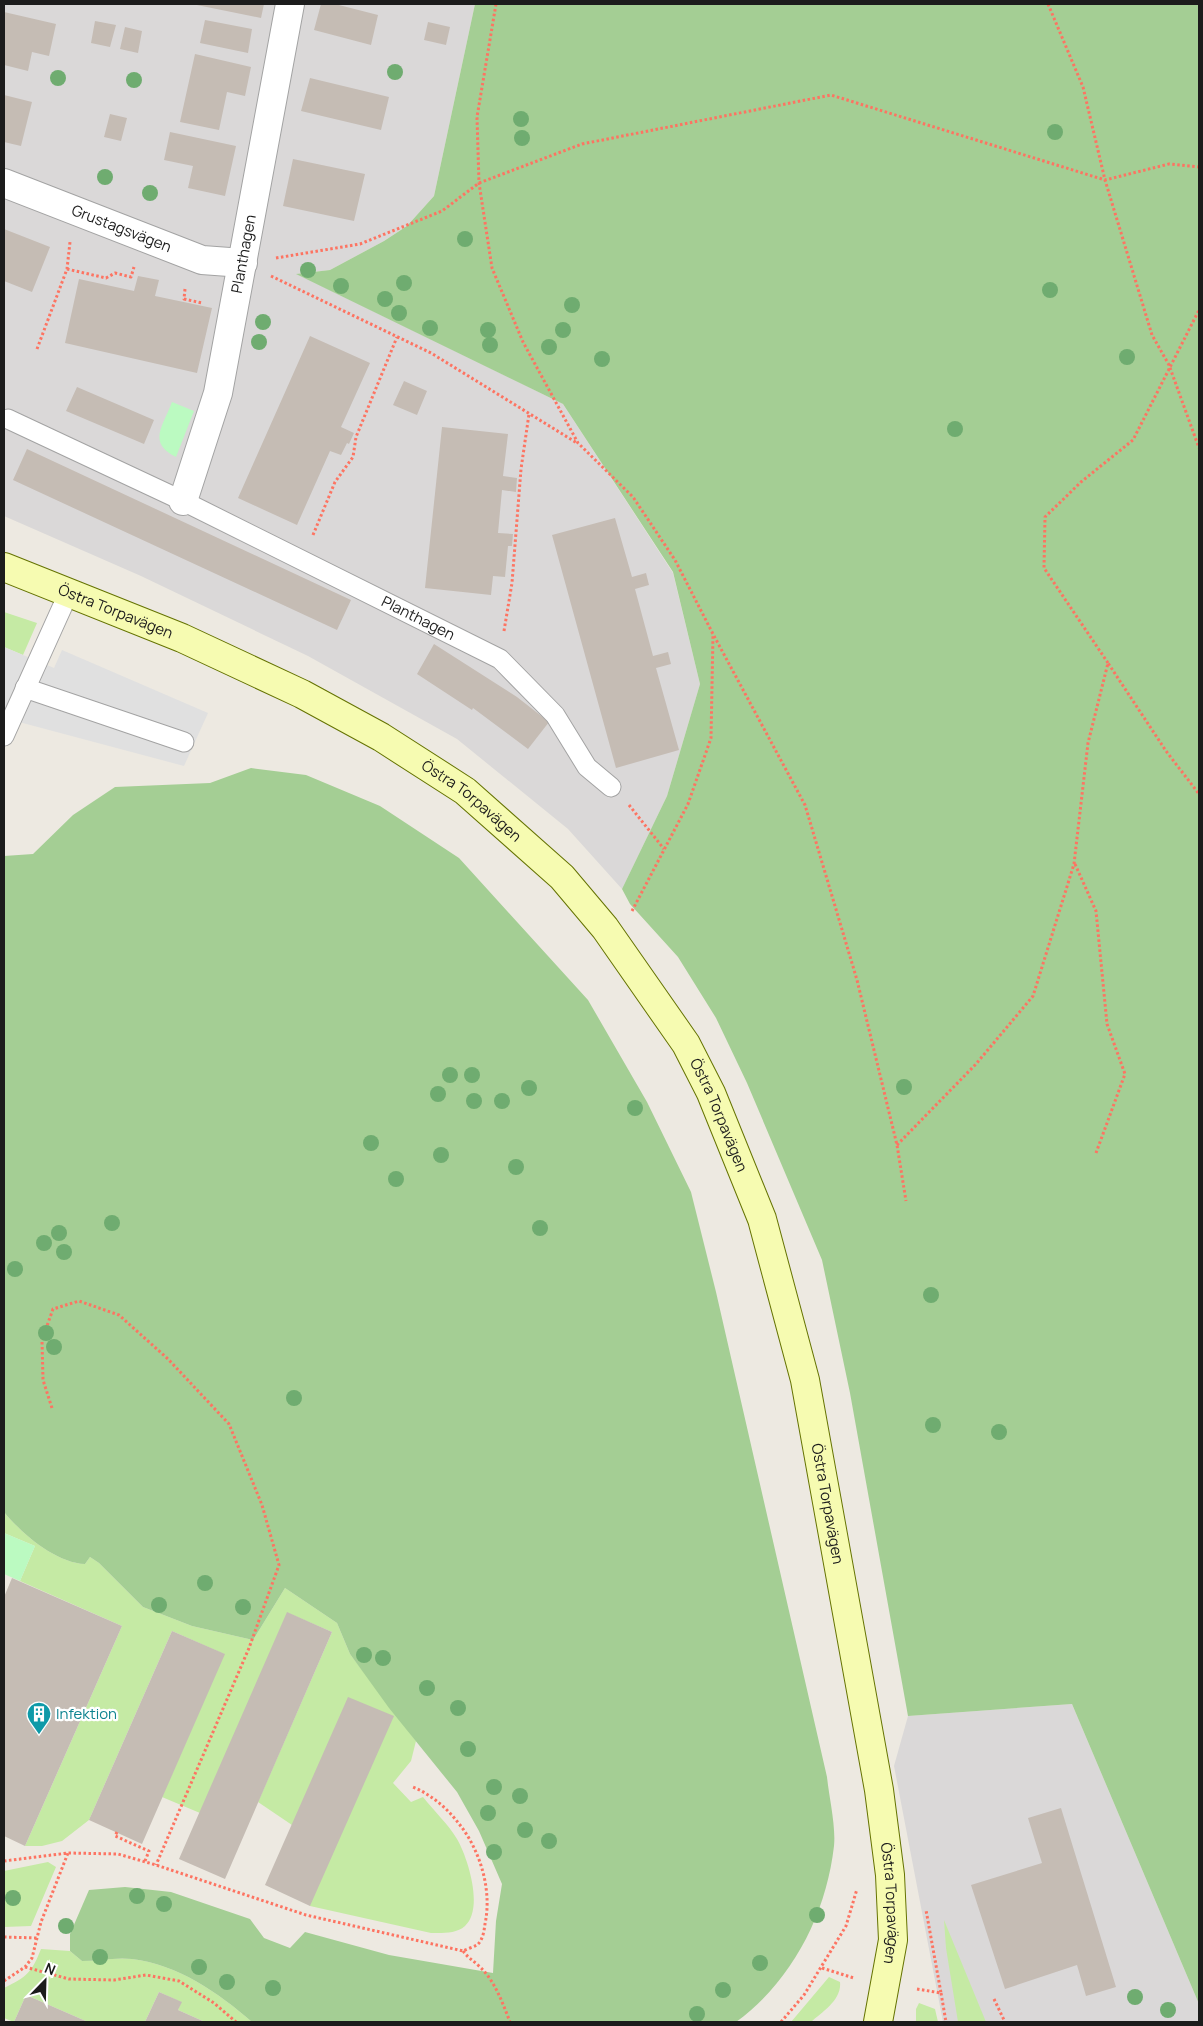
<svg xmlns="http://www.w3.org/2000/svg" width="1203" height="2026" font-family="Manrope,sans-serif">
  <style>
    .residential { fill: #dad8d8 }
    .grass { fill: #c5eaa4 }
    .forest { fill: #a4ce94 }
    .park { fill: #bbfac1 }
    .parking { fill: #e0e0e0 }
    .building { fill: #c5bcb4 }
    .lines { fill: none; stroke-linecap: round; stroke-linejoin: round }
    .lane-casing { stroke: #a3a3a3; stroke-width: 21 }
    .street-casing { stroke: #a3a3a3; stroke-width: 30 }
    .secondary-casing { stroke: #657302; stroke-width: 30 }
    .path { stroke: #fd7462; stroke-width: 3; stroke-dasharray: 2.5 2.5; stroke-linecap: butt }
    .lane { stroke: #fff; stroke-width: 19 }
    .street { stroke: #fff; stroke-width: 28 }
    .secondary { stroke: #f6fbb1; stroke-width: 28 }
    .tree { fill: #6fac70 }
    .labels { text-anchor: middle; stroke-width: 4.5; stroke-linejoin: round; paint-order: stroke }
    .street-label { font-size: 15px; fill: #1c1c1c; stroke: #fff }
    .culture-label { font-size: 15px; fill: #0d838f; stroke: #fff; text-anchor: start }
  </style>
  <rect width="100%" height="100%" fill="#ede9e1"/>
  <path class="residential" d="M4,4H475L434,196L407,226L384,241L330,270L297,274L563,404L673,573L700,684L667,796L622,889L568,829L457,739L308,656L141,576L4,516Z
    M1072,1704L1199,2004V2022H943L894,1766L908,1716Z"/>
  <path class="grass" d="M4,612L37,623L23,655L4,647Z
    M4,1512C22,1534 56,1563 85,1564L90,1557L99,1563L143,1607L192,1626L253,1640L285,1588L337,1623L350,1654L416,1741L411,1761L393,1783L411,1802L423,1797C434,1811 448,1824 457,1839C468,1858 484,1909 465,1926C456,1934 442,1933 431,1933L310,1906L292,1825L258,1802L332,1632L288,1613L200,1813L162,1797L224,1654L172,1631L89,1820L62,1841L42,1846H25L122,1626L20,1581L35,1546L4,1533Z
    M48,1862L56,1867L31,1926L4,1927V1871Z
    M944,1920L986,2022H958L946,1948Z
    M41,1949L70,1951L82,1961C98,1961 116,1957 132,1959C177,1964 219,1993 252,2022H205L178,2010L181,2002L159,1992L145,2022H88L26,1995L14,2022L4,2018V1988C27,1977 32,1972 41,1949Z
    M829,1977L840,1982C842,2000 822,2012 811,2022H791Z
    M919,2003L935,2009L938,2022H916V2009Z"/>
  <path class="forest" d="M475,4H1199V2004L1072,1704L908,1716L850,1393L822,1260L747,1083L716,1018L678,957L630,904L622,889L667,796L700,684L673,572L563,404L296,274L330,270L384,241L407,226L434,196Z
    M251,768L306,775L380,806L459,858L588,1000L647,1102L691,1192L716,1292L827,1777C829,1797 836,1826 834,1846C826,1915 792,1981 736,2022H252C219,1993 177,1964 132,1959C116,1957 98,1961 82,1961L70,1951V1934L89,1890L125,1887L171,1892L250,1919L264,1938L290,1948L305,1932L389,1955L493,1973L496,1921L502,1884L479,1831L457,1792L389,1708L350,1654L337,1623L285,1588L253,1640L192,1626L143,1607L99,1563L90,1557L85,1564C56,1563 22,1534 4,1512V856L33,854L73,815L115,787L210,783Z"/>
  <path class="park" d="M172,402L194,411L176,457C147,443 163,426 172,402Z
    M4,1533L35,1546L20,1581L4,1574Z"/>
  <path class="parking" d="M4,647L54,668L62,650L208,713L184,766L4,718Z"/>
  <path class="building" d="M192,4H264L261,18Z
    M321,4H335L378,15L371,45L314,30Z
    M4,12L56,24L49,56L32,52L28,71L4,65Z
    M205,20L252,29L248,53L200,43Z
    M95,21L116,25L110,47L91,43Z
    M428,22L450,27L446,45L424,40Z
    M125,27L142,31L138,53L120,49Z
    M195,54L251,67L245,96L227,92L219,130L180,122Z
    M310,78L389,97L381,130L301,111Z
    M4,95L32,102L21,146L4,142Z
    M110,114L127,118L121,141L104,137Z
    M170,132L236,146L225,196L188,188L193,166L164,160Z
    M293,159L365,174L354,221L283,206Z
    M4,229L50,247L32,292L4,281Z
    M138,276L159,280L155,296L212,308L197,373L65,343L79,279L134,291Z
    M310,336L370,363L341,427L354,433L349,444L347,443L341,455L330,451L297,525L238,498Z
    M404,381L427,391L417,415L393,405Z
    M77,387L154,420L144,444L66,411Z
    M442,427L508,434L503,476L517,478L516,492L502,490L498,533L513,534L512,546H508L505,577L493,576L491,595L425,588Z
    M27,449L351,600L337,630L13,480Z
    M615,518L632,577L646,573L649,585L635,589L653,656L668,652L671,664L656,668L679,750L616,768L552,535Z
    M434,644L517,697L549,722L528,749L473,708L472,710L417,674Z
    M12,1578L122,1626L25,1846L4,1836V1597Z
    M287,1612L332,1632L225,1879L179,1859Z
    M172,1631L225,1654L142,1844L89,1820Z
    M348,1697L394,1716L310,1906L265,1885Z
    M1061,1808L1116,1987L1086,1996L1077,1965L1005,1989L971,1885L1042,1863L1028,1818Z
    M159,1992L182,2002L178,2010L205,2022H145Z
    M26,1995L88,2022H14Z"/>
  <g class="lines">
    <defs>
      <g id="lane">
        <path id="s1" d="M8,419L183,501L500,659L555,715L587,767L611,787"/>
        <path d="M25,688L184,742"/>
        <path d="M4,736L69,592"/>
      </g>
      <g id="street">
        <path id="s2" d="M4,183L202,260L243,263"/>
        <path id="s3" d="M183,501L218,393L290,4"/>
      </g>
      <g id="secondary">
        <path id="s4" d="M4,567L182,638L302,694L381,737L465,791L562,877L605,928L686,1044L711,1093L762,1219L805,1380L879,1790L890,1875L893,1940L878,2022"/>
      </g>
    </defs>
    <use href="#lane" class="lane-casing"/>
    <use href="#street" class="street-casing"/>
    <use href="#secondary" class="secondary-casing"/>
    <path class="path" d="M496,4L477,117L479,183L492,268L523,342L578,443L633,497L675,560L713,634L805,805L857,980L897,1145L906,1201
      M1048,4L1083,87L1105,180L1152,335L1169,365L1199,448
      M276,258L360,244L442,211L479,183L582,144L831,95L1105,180L1169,164L1199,167
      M67,269L106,278L115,273L131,277L134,267
      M271,276L431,353L577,443
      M185,289L184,299L202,303
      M37,349L67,269L70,242
      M313,535L335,482L353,457L356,437L397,337
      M504,631L512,583L521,469L529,414
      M1108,663L1044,568L1045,517L1081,482L1133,440L1199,310
      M629,805L664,849
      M1075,864L1096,911L1107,1024L1125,1074L1096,1153
      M632,911L688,804L711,738L713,634
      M897,1145L976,1064L1033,996L1074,864L1088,743L1108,663L1166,751L1199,794
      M52,1408L43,1380L42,1340L53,1309L79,1301L119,1315L168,1359L229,1424L262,1505L279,1565L249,1648L156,1865
      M117,1832L115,1836L149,1851L145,1861
      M4,1861L68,1853L118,1854L156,1865L306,1915L463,1951C467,1949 473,1947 477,1945C483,1940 484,1931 485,1924C492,1891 481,1852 460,1825C448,1809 432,1795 413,1787
      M4,1937L37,1938
      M463,1951C468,1958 474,1961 480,1967C495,1981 503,2004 510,2022
      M25,1967L69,1979L114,1980L146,1975L179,1981L214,2003L236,2022
      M822,1968L854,1978
      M4,1981L25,1967L32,1958L41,1922L68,1853
      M917,1989L941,1993L926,1910
      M941,1993L946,2022
      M994,1999L1005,2022
      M781,2022L804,1995L846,1926L857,1889"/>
    <use href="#lane" class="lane"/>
    <use href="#street" class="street"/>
    <use href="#secondary" class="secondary"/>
  </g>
  <g class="tree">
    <circle cx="395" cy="72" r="8"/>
    <circle cx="58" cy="78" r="8"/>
    <circle cx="134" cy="80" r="8"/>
    <circle cx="521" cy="119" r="8"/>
    <circle cx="1055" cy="132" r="8"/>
    <circle cx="522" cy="138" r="8"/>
    <circle cx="105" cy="177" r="8"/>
    <circle cx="150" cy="193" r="8"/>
    <circle cx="465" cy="239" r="8"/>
    <circle cx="308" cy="270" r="8"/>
    <circle cx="404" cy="283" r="8"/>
    <circle cx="341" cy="286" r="8"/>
    <circle cx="1050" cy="290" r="8"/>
    <circle cx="385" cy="299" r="8"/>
    <circle cx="572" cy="305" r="8"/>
    <circle cx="399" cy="313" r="8"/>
    <circle cx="263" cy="322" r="8"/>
    <circle cx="430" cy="328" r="8"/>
    <circle cx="488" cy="330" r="8"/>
    <circle cx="563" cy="330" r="8"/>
    <circle cx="259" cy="342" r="8"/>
    <circle cx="490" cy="345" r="8"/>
    <circle cx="549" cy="347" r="8"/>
    <circle cx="1127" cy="357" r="8"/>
    <circle cx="602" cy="359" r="8"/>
    <circle cx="955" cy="429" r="8"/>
    <circle cx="450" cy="1075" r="8"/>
    <circle cx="472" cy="1075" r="8"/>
    <circle cx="904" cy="1087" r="8"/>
    <circle cx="529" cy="1088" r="8"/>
    <circle cx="438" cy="1094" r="8"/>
    <circle cx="474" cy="1101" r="8"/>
    <circle cx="502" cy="1101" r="8"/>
    <circle cx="635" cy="1108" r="8"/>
    <circle cx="371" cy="1143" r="8"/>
    <circle cx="441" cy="1155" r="8"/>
    <circle cx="516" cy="1167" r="8"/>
    <circle cx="396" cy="1179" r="8"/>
    <circle cx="112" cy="1223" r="8"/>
    <circle cx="540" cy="1228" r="8"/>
    <circle cx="59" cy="1233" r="8"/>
    <circle cx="44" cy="1243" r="8"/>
    <circle cx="64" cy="1252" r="8"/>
    <circle cx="15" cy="1269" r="8"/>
    <circle cx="931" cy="1295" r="8"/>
    <circle cx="46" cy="1333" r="8"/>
    <circle cx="54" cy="1347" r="8"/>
    <circle cx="294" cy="1398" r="8"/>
    <circle cx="933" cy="1425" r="8"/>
    <circle cx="999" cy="1432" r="8"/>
    <circle cx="205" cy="1583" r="8"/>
    <circle cx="159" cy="1605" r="8"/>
    <circle cx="243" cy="1607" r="8"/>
    <circle cx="364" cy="1655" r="8"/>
    <circle cx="383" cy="1658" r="8"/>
    <circle cx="427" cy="1688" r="8"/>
    <circle cx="458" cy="1708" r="8"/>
    <circle cx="468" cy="1749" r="8"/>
    <circle cx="494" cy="1787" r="8"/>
    <circle cx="520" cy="1796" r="8"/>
    <circle cx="488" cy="1813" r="8"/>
    <circle cx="525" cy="1830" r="8"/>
    <circle cx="549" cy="1841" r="8"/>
    <circle cx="494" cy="1852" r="8"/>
    <circle cx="137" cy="1896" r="8"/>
    <circle cx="13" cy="1898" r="8"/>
    <circle cx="164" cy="1904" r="8"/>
    <circle cx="817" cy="1915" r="8"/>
    <circle cx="66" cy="1926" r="8"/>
    <circle cx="100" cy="1957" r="8"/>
    <circle cx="760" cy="1963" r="8"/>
    <circle cx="199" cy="1967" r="8"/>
    <circle cx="227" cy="1982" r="8"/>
    <circle cx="273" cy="1988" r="8"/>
    <circle cx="723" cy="1990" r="8"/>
    <circle cx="1135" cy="1997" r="8"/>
    <circle cx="1168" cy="2010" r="8"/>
    <circle cx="697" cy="2014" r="8"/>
  </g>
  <defs>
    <symbol id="building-pin" viewBox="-11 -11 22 30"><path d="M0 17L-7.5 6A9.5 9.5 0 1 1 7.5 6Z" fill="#0f9aa8" stroke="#fff"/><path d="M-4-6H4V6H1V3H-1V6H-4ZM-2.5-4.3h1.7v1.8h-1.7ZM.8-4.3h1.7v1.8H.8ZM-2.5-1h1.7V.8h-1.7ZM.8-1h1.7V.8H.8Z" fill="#fff"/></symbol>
  </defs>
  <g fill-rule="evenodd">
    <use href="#building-pin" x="25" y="1700" width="28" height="38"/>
  </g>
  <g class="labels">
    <g class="street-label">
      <text dy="5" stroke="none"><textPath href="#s2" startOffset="126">Grustagsvägen</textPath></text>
      <text dy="5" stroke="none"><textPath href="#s3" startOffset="255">Planthagen</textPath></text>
      <text dy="5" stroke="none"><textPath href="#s4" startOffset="120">Östra Torpavägen</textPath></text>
      <text dy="5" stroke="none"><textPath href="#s1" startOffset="456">Planthagen</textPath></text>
      <text dy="5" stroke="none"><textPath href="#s4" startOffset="525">Östra Torpavägen</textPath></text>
      <text dy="5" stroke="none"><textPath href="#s4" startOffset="930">Östra Torpavägen</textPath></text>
      <text dy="5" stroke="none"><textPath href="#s4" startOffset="1335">Östra Torpavägen</textPath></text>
      <text dy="5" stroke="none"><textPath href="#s4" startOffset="1740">Östra Torpavägen</textPath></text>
    </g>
    <g class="culture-label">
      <text x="56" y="1719">Infektion</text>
    </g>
  </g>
  <rect width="1203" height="2026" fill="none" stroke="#1c1c1c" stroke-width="10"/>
  <g transform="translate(45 1981) rotate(23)" stroke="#ffffff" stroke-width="4" paint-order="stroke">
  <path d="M0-4L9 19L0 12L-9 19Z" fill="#1c1c1c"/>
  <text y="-8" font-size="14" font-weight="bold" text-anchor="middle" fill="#1c1c1c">N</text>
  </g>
</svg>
